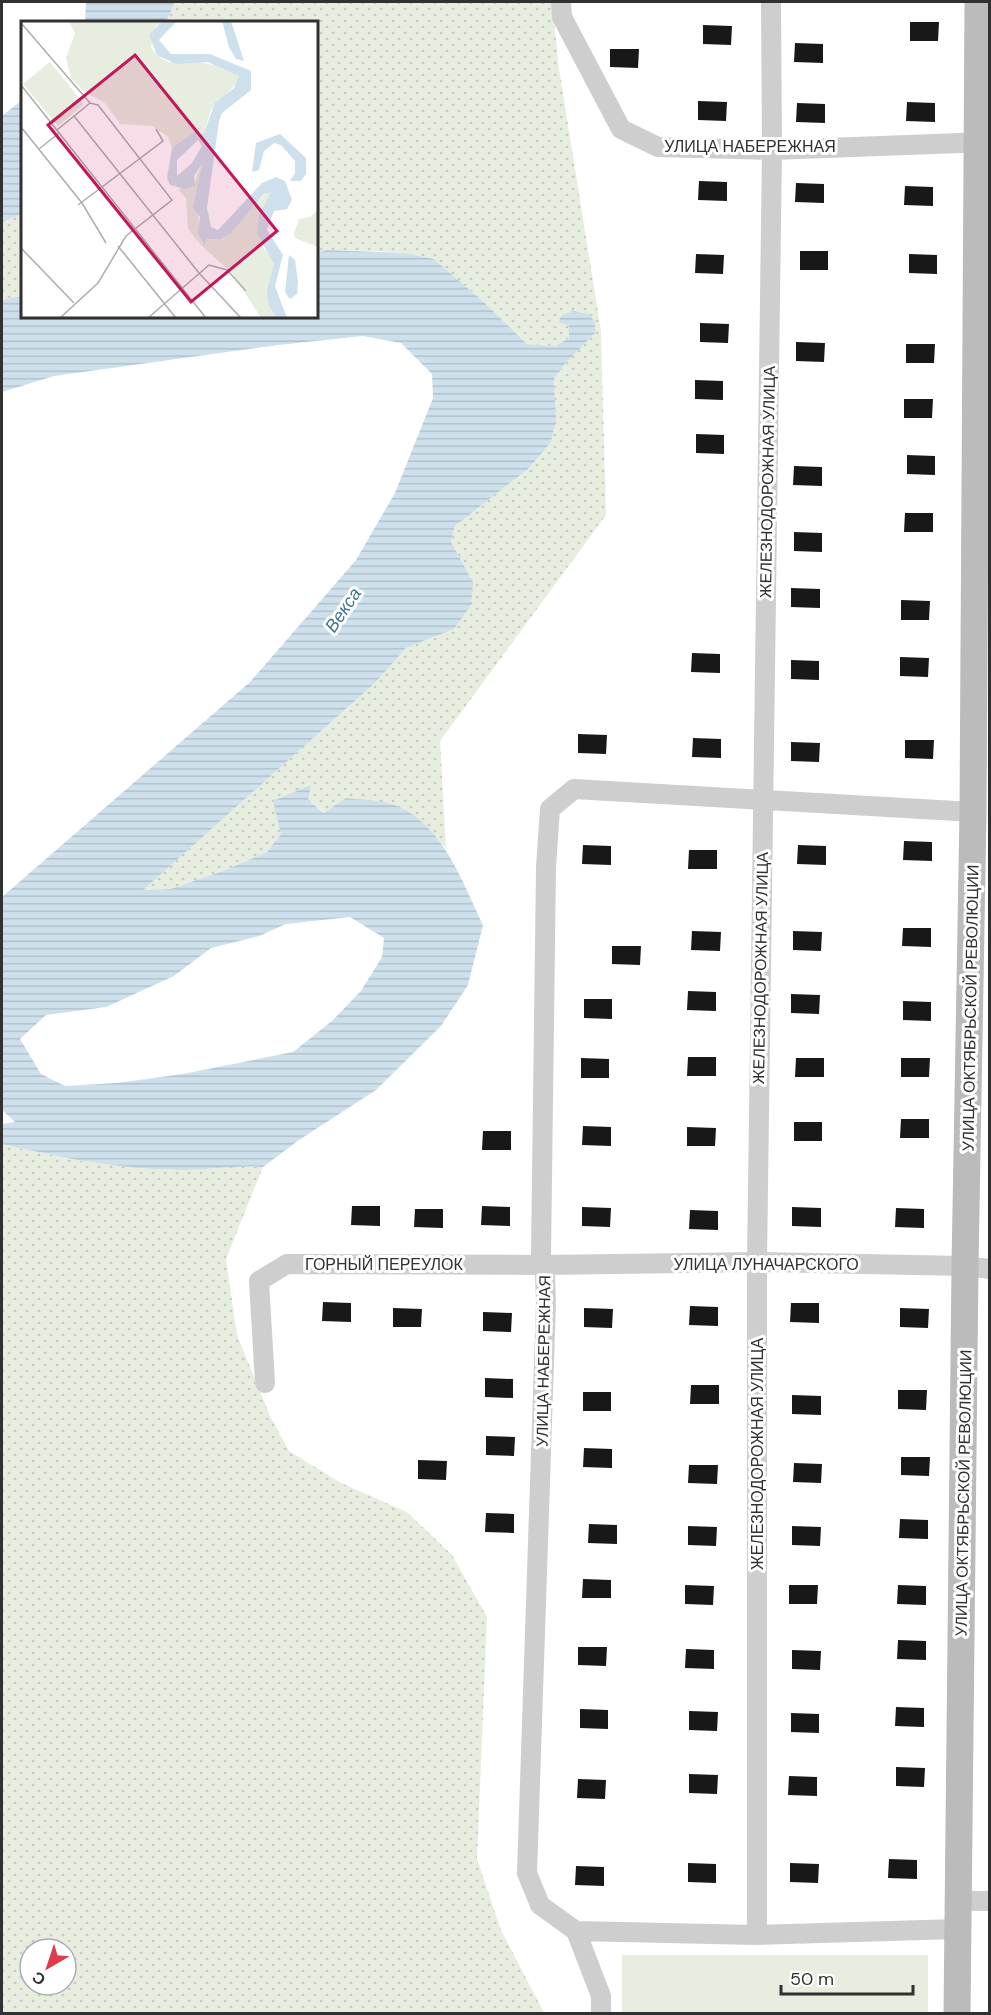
<svg xmlns="http://www.w3.org/2000/svg" width="991" height="2015" font-family="'DM Sans',sans-serif">
  <style>
    .grass { fill: url(#grass-dots); fill-rule: evenodd }
    .garden { fill: #e7eddf }
    .water { fill: url(#water-rules); fill-rule: evenodd }
    .building { fill: #181818 }
    .lines { fill: none; stroke-linecap: round; stroke-linejoin: round }
    .street { stroke: #cecece; stroke-width: 20 }
    .secondary { stroke: #bbb; stroke-width: 27 }
    .labels { text-anchor: middle; stroke-width: 6; stroke-linejoin: round; paint-order: stroke }
    .street-label { font-size: 16px; fill: #313131; stroke: #fff }
    .water-label { font-size: 18px; font-style: italic; fill: #407391; stroke: #fff }
    .inset-road { fill: none; stroke: #adadad; stroke-width: 1.5 }
    .view { fill: #c2185b; fill-opacity: 0.15; stroke: #c2185b; stroke-width: 3 }
    .inset-edge { fill: none; stroke: #313131; stroke-width: 3 }
  </style>
  <defs>
    <pattern id="grass-dots" width="8" height="8" patternUnits="userSpaceOnUse" patternTransform="scale(1.5)"><rect width="8" height="8" fill="#e7eddf"/><path d="M2 2h.1M6 6h.1" fill="none" stroke="#c7ccc0" stroke-width="1.8" stroke-linecap="round"/></pattern>
    <pattern id="water-rules" width="6" height="5" patternUnits="userSpaceOnUse" patternTransform="scale(1.5)"><rect width="6" height="5" fill="#cde0ec"/><path d="M0 2.5h6" fill="none" stroke="#b0c1cb"/></pattern>
  </defs>
  <rect width="100%" height="100%" fill="#fff"/>
  <path class="grass" d="M175,2H552L559,69L601,331L606,515L440,741L446,848L417,818L325,813L308,800L310,786L282,834L267,852L228,869L171,889L142,890L376,682L406,648L454,629L473,582L451,542L455,526L528,469L556,418L554,379L565,364L595,333V323L590,314L573,311L563,315L558,322L569,326V338L555,346L527,344L487,305L434,259L405,253L375,251L326,250L317,253L316,22H166Z
    M22,214V296L2,300V222Z
    M2,1144C62,1158 122,1170 185,1170C212,1170 235,1165 263,1167L226,1259L237,1335L271,1418L289,1451L341,1483L407,1512L452,1555L487,1617L477,1859L501,1930L544,2013L2,2014ZM30,1949H66V1985H30Z"/>
  <path class="garden" d="M622,1955H928V2013H622Z"/>
  <path class="water" d="M86,2H175L166,22H85Z
    M22,100V214L2,222V116Z
    M326,250L405,253L434,259L487,305L527,344L555,346L569,338V326L558,322L562,315L573,311L590,314L595,323V333L565,364L554,379L556,418L551,442L528,469L455,526L451,542L473,582L471,605L454,629L406,648L376,682L143,890L171,889L228,869L267,852L281,834L273,801L311,785L308,800L324,813L346,798C361,800 384,800 397,806C444,826 462,882 483,925L468,985L441,1026L376,1090L299,1140L263,1167C235,1165 212,1170 185,1170C122,1170 62,1158 2,1144V1124L15,1122L2,1110V897L250,682L356,560L395,493L433,398L432,374L401,343L363,336L278,345L54,376L2,392V300L22,296V316H316L317,253ZM350,917L384,938L382,957L361,991L332,1021L293,1052L183,1074L117,1083L65,1086L41,1074L20,1039L46,1015L106,1007L174,976L211,948L259,936L286,924Z"/>
  <path class="building" d="M910,22H939L938,41H910Z
    M703,25L732,26L731,45L703,44Z
    M795,43L823,44V63L794,62Z
    M610,49H639L638,68L610,67Z
    M698,101L727,102L726,121L698,120Z
    M907,102L935,103V122L906,121Z
    M797,103L825,104V123L796,122Z
    M699,181L727,182V201L698,200Z
    M796,183L824,184V203L795,202Z
    M905,186L933,187V206L904,205Z
    M800,251H828V270H800Z
    M696,254L724,255L723,274L695,273Z
    M909,254L937,255V274L909,273Z
    M700,323L729,324L728,343L700,342Z
    M796,342L825,343L824,362L796,361Z
    M906,344H935L934,363H906Z
    M695,380L723,381V400L695,399Z
    M904,399H933L932,418H904Z
    M696,434L724,435V454L696,453Z
    M907,455L935,456V475L907,474Z
    M794,466L822,467V486L793,485Z
    M905,513H933V532H904Z
    M794,532L822,533V552L794,551Z
    M791,588L820,589V608L791,607Z
    M901,600L930,601L929,620H901Z
    M692,653L720,654V673L691,672Z
    M900,657L929,658L928,677L900,676Z
    M791,660L819,661V680L791,679Z
    M578,734L607,735L606,754L578,753Z
    M693,738L721,739V758L692,757Z
    M905,740H934L933,759L905,758Z
    M791,742L820,743L819,762L791,761Z
    M904,841L932,842V861L903,860Z
    M583,845L611,846V865L582,864Z
    M798,845L826,846V865L797,864Z
    M689,850H717V869H688Z
    M903,928H931V947L902,946Z
    M692,931L721,932L720,951L691,950Z
    M793,931L822,932L821,951L793,950Z
    M612,946H641L640,965L612,964Z
    M688,991L716,992V1011L687,1010Z
    M791,994L820,995L819,1014L791,1013Z
    M584,999H612V1019L584,1018Z
    M903,1001L931,1002V1021L903,1020Z
    M688,1057H716V1076H687Z
    M581,1058L609,1059V1078H581Z
    M796,1058H824V1077H795Z
    M901,1058H930L929,1077H901Z
    M901,1119H929V1138H900Z
    M794,1122H822V1141H794Z
    M583,1126L611,1127V1146L582,1145Z
    M687,1127L716,1128L715,1146H687Z
    M483,1131H511V1150H482Z
    M352,1206H380V1226L351,1225Z
    M482,1206L510,1207V1226L481,1225Z
    M582,1207L611,1208L610,1227L582,1226Z
    M792,1207L821,1208V1227L792,1226Z
    M896,1208L924,1209V1228L895,1227Z
    M415,1209H443V1228L414,1227Z
    M690,1210L718,1211V1230L689,1229Z
    M323,1302L351,1303V1322L322,1321Z
    M791,1303H819V1323L790,1322Z
    M690,1306L718,1307V1326L689,1325Z
    M393,1308L422,1309L421,1327H393Z
    M584,1308L613,1309L612,1328L584,1327Z
    M900,1308L929,1309L928,1328L900,1327Z
    M483,1312L512,1313L511,1332L483,1331Z
    M485,1378L513,1379V1398L485,1397Z
    M691,1385H719V1404H690Z
    M898,1390H927L926,1410L898,1409Z
    M583,1392H611V1411H583Z
    M792,1395L821,1396V1415L792,1414Z
    M486,1436L515,1437L514,1456L486,1455Z
    M584,1448L612,1449V1468L583,1467Z
    M901,1457H930L929,1476L901,1475Z
    M418,1460L447,1461L446,1480L418,1479Z
    M794,1463L822,1464L821,1483L793,1482Z
    M689,1465H718L717,1484L688,1483Z
    M486,1513L514,1514V1533L485,1532Z
    M900,1519L928,1520V1539L899,1538Z
    M589,1524L617,1525V1544L588,1543Z
    M688,1526L717,1527L716,1546L688,1545Z
    M792,1526L821,1527L820,1546L792,1545Z
    M583,1579L611,1580V1598H582Z
    M685,1585L714,1586L713,1605L685,1604Z
    M789,1585H818L817,1604H789Z
    M898,1585L926,1586V1605L897,1604Z
    M898,1640L926,1641V1660L897,1659Z
    M578,1647H607L606,1666L578,1665Z
    M686,1649L714,1650V1669L685,1668Z
    M792,1650L821,1651L820,1670L792,1669Z
    M896,1707L924,1708V1727L895,1726Z
    M580,1709L608,1710V1729L580,1728Z
    M689,1711L718,1712L717,1731L689,1730Z
    M791,1713L819,1714V1733L791,1732Z
    M896,1767L925,1768L924,1787L896,1786Z
    M689,1774L718,1775L717,1794L689,1793Z
    M789,1776L817,1777V1796L788,1795Z
    M578,1779L606,1780L605,1799L577,1798Z
    M889,1859L917,1860V1879L888,1878Z
    M688,1863L716,1864V1883L688,1882Z
    M790,1863L819,1864L818,1883L790,1882Z
    M576,1866L604,1867V1886L575,1885Z"/>
  <g class="lines">
    <path class="street" d="M561,2L562,17L621,129L658,147L772,150L988,142
      M265,1383L259,1281L287,1264L543,1265L757,1262L965,1266L990,1269
      M959,1901H990
      M958,1929L757,1935L576,1931L540,1905L527,1873L546,1302L545,1275L541,1256L546,867L550,809L574,789L973,812
      M576,1931L601,1996V2014
      M757,1935V1262L772,150L771,2"/>
    <path class="secondary" d="M957,2014L965,1266L973,812L978,2"/>
  </g>
  <g class="labels">
    <g class="street-label">
      <text x="750" y="152">УЛИЦА НАБЕРЕЖНАЯ</text>
      <text transform="translate(767 482) rotate(-89)" y="6">ЖЕЛЕЗНОДОРОЖНАЯ УЛИЦА</text>
      <text transform="translate(760 968) rotate(-89)" y="6">ЖЕЛЕЗНОДОРОЖНАЯ УЛИЦА</text>
      <text transform="translate(970 1008) rotate(-89)" y="6">УЛИЦА ОКТЯБРЬСКОЙ РЕВОЛЮЦИИ</text>
      <text x="384" y="1270">ГОРНЫЙ ПЕРЕУЛОК</text>
      <text x="766" y="1270">УЛИЦА ЛУНАЧАРСКОГО</text>
      <text transform="translate(543 1361) rotate(-89)" y="6">УЛИЦА НАБЕРЕЖНАЯ</text>
      <text transform="translate(757 1454) rotate(-90)" y="6">ЖЕЛЕЗНОДОРОЖНАЯ УЛИЦА</text>
      <text transform="translate(963 1493) rotate(-89)" y="6">УЛИЦА ОКТЯБРЬСКОЙ РЕВОЛЮЦИИ</text>
    </g>
    <g class="water-label">
      <text transform="translate(343 610) rotate(-56)" y="6">Векса</text>
    </g>
  </g>
  <g transform="translate(21 21)">
    <rect width="297" height="297" fill="#fff"/>
    <path d="M48,0H141L134,6L130,26L136,34L147,41H179L201,46L218,55L217,61L190,89L183,112L175,113L179,107L151,127L147,116L132,105L99,103L83,81L65,72L50,57L45,37L54,12ZM181,142L175,182L181,223L186,218L203,217L247,170L250,171L237,206L242,227L253,239L248,285L256,297H240L212,253L180,224L167,208L165,177L157,168L173,162Z" fill="#e7eddf"/>
    <path d="M297,189V226L274,217L273,212L278,198L289,196Z" fill="#e7eddf"/>
    <path d="M29,41L63,83L37,105L2,63Z" fill="#e7eddf"/>
    <path d="M141,0H156L138,19L150,33H189L230,50V69L201,92L198,100L186,187L190,206L197,209L241,162L255,156L264,160L271,179L266,188L253,190L246,209L262,234L254,265L266,297H256L248,285L246,271L253,243L236,212L238,195L250,171L243,173L210,212L200,218H186L183,225L177,211L179,196L172,187L181,143L173,155L174,164L165,168L149,164L146,157L151,127L180,106L176,113L183,112L194,82L213,67L218,55L187,41L155,43L136,34L128,14ZM177,119L181,125L171,142L156,155V139ZM201,0H210L223,40L215,38L208,26ZM259,113L285,137V153L280,160H269L274,152V140L260,124L253,122L243,130L238,149L231,151L235,122ZM268,234L274,239L277,261L276,273L269,278L264,271Z" fill="#cde0ec" fill-rule="evenodd"/>
    <path class="inset-road" d="M0,2L69,82M0,64L185,297M53,95L178,252L220,297M0,106L61,182L85,222M36,109L69,82L77,84L151,179L105,215L77,262L39,297M18,128L38,112M57,184L142,120L135,108M97,225L155,297M0,227L53,282M127,297L188,244L206,249L225,270"/>
    <path class="view" d="M114,34L256,210L170,281L27,104Z"/>
    <rect width="297" height="297" class="inset-edge"/>
  </g>
  <rect width="991" height="2015" fill="none" stroke="#313131" stroke-width="6"/>
  <g transform="translate(48 1967) rotate(219)"><circle r="28" fill="#ffffff" stroke="#adadad" stroke-width="1.5"/>
  <path d="M0-4.5L10 22L0 15L-10 22Z" fill="#e03b49"/>
  <text y="-9" font-size="16" font-weight="bold" text-anchor="middle" fill="#313131">С</text>
  </g>
  <path d="M781 1985v9h132v-9" fill="none" stroke="#313131" stroke-width="3"/>
  <text x="790" y="1985" font-size="18" fill="#313131" stroke="#ffffff" stroke-width="4.5" paint-order="stroke">50 m</text>
</svg>
